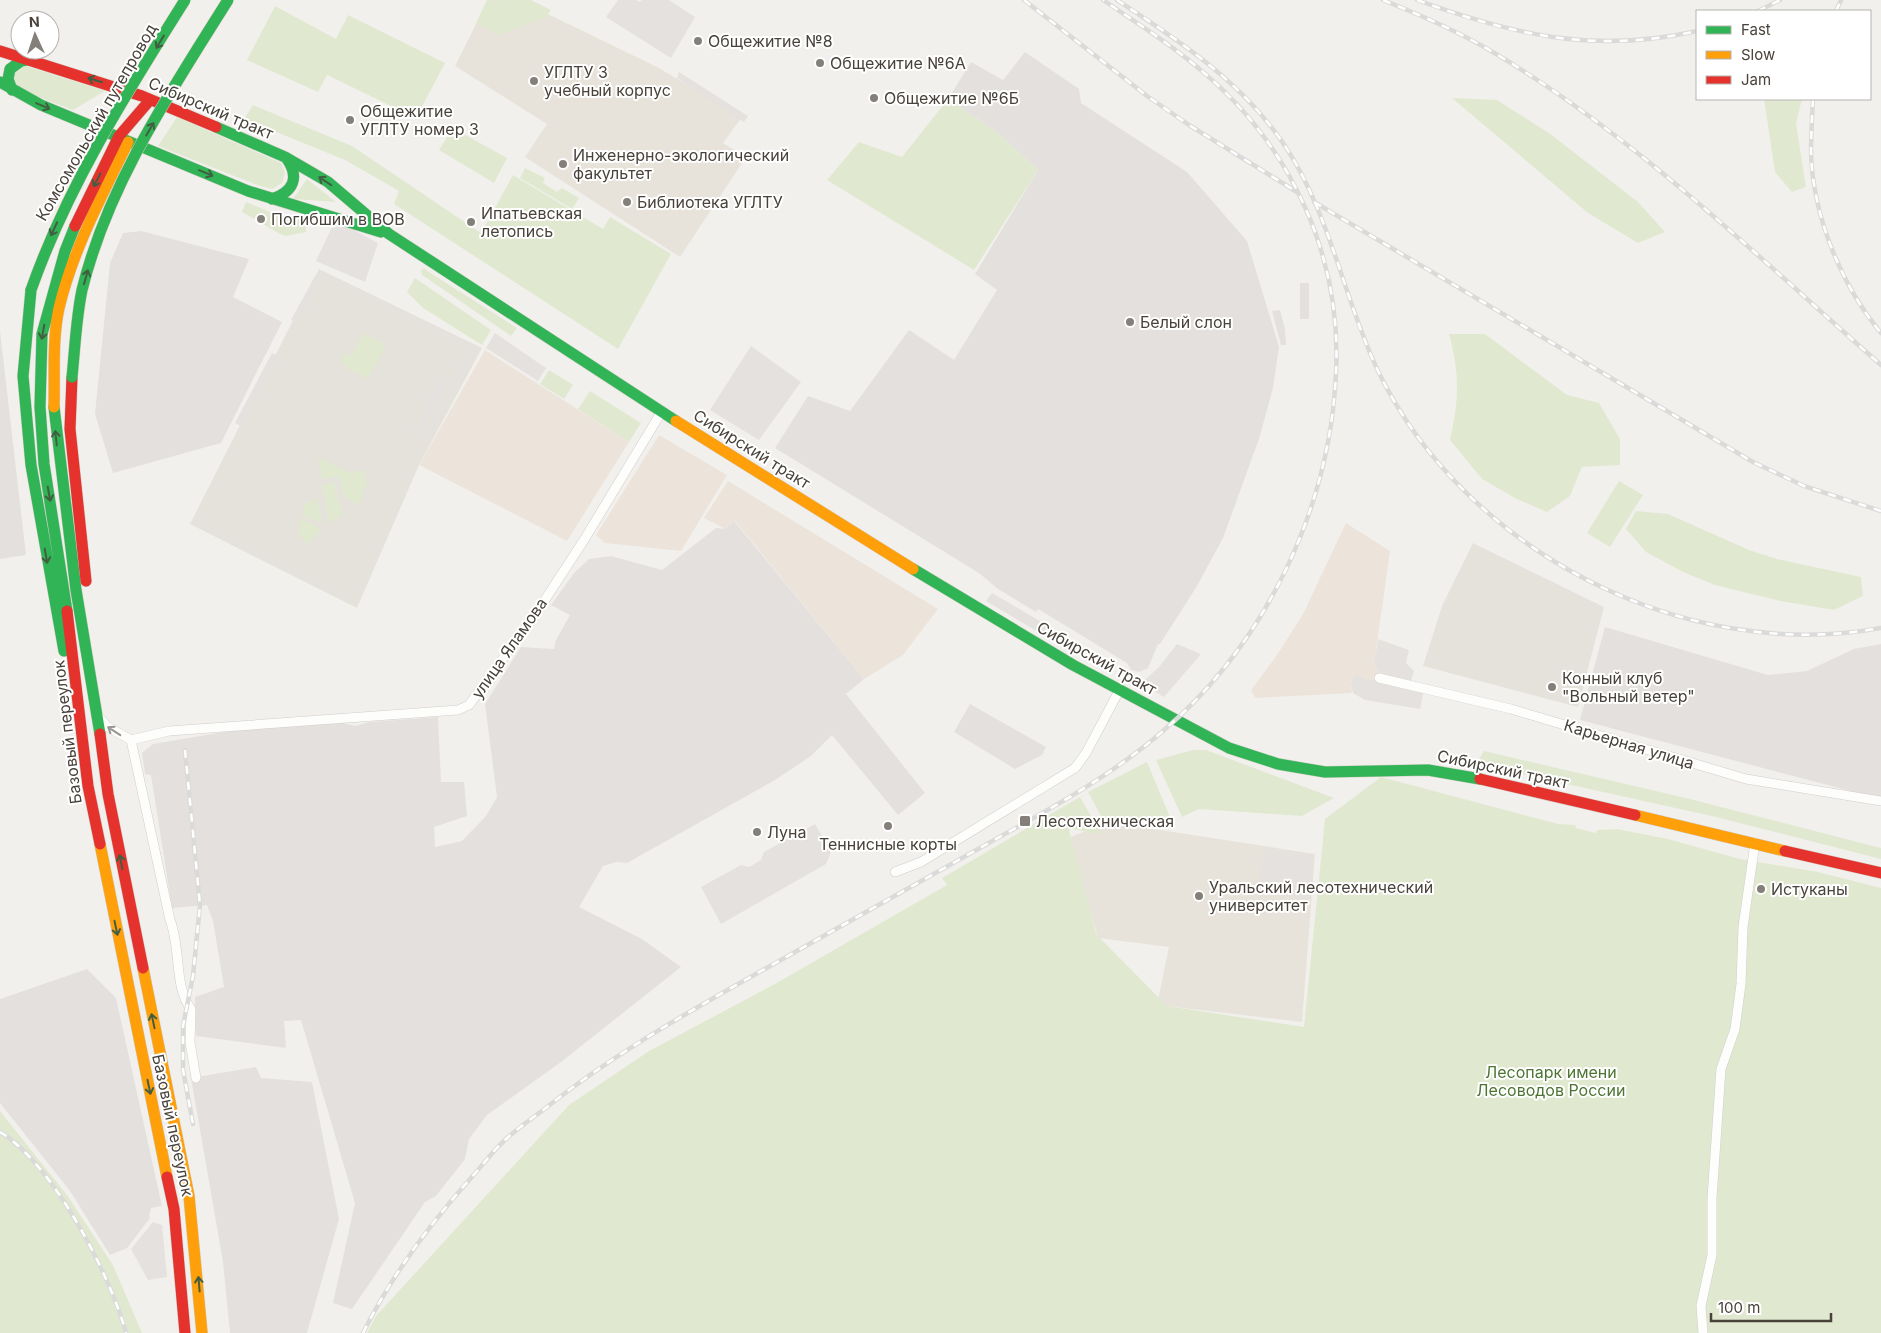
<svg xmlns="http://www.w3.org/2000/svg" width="1881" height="1333" font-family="Inter,sans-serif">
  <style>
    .residential { fill: #e5e2dc }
    .commercial { fill: #ece4db }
    .industrial { fill: #e4e0dd }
    .education { fill: #e7e3da }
    .green { fill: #e0e9d0 }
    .parking { fill: #e4e1de }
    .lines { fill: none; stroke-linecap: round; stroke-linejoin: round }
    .street-casing { stroke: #d0cecb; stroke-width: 10 }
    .fast-casing { stroke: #d0ccc5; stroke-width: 12 }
    .slow-casing { stroke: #d0ccc5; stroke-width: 12 }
    .jam-casing { stroke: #d0ccc5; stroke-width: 12 }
    .street { stroke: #fdfdfc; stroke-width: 9 }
    .fast { stroke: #30b455; stroke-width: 11 }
    .slow { stroke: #ff9f0a; stroke-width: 11 }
    .jam { stroke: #e5322d; stroke-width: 11 }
    .rail-casing { stroke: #dadad9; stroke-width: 4.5 }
    .rail { stroke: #fff; stroke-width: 2.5; stroke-dasharray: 8; stroke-linecap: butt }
    .fast-bridge-casing { stroke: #d2cbbd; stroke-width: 12; stroke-linecap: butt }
    .fast-bridge { stroke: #30b455; stroke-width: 11 }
    .oneway { stroke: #425e41 }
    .oneway2 { stroke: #999691 }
    .poi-dot { fill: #847f79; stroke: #fff; stroke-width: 2 }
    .labels { text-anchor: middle; stroke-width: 4; stroke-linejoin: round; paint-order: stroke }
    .poi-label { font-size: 16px; fill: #48423a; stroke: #fff; text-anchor: start }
    .street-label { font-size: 16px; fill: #48423a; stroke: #fff }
    .park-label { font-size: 16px; fill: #4d7432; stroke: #fff }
  </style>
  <rect width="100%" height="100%" fill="#f2f0ed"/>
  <path class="residential" d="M319,269L482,348L419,465L357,608L190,524Z
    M1473,543L1604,607L1578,707L1423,666L1442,606Z"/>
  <path class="commercial" d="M485,350L629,442L567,541L419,465Z
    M659,435L727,475L681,551L605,543L596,535Z
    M728,481L938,609L903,655L864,679L735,521L725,529L704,518Z
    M1346,523L1390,551L1374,665L1381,675L1378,683L1351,684L1352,693L1255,698L1251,690L1277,655L1303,614Z"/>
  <path class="industrial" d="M1025,52L1079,89L1081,103L1187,172L1247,241L1279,347L1273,388L1259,439L1223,538L1197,586L1160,644H1158L1148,668L1139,672L1131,670L1127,663L1038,609L1036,612L998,589L979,573L775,448L808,396L850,411L909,330L954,360L997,290L975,274L1038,170L998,133L948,99L971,62L1003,80Z
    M141,231L249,259L233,297L282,322L221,443L113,473L95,414L110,263L123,233Z
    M1300,283H1309V319H1300Z
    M1280,310L1285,329L1286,345H1281L1272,311Z
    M0,331L26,555L0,559Z
    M734,521L864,679L846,694L925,793L898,815L832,735L811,756L775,780L627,863L616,862L603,866L579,907L642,939L681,967L561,1062L487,1115L469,1139L465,1159L436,1196L425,1202L352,1309L333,1303L355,1203L301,1020L284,1021L286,1048L196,1036L195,997L224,987L213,921L207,905L172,908L151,775L145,774L142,753L153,744L242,729L343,723L355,726L370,722L438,717L441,782H464L467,816L434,827L435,847L462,841L486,816L497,797L485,704L521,647L554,649L556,640L570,615L551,605L574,573L589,559L611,556L662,570L716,528L725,529Z
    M1605,627L1768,675L1807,671L1854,649L1881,644V799L1580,720Z
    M970,704L1046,747L1042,755L1015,769L954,732Z
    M87,969L116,998L162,1206L151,1208L149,1216L150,1218L127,1248L110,1255L70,1191L0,1103V999Z
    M256,1067L261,1078L312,1082L339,1219L307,1333H230L223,1262L191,1078Z"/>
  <path class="education" d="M488,0H519L657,67L742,117L723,143L746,157L680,257L525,157L547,124L455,66Z
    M1109,822L1315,854L1302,1022L1157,1005L1169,947L1098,938L1068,838Z"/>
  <path class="green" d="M487,0L497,2L498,0H531L551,10L546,17L499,35L476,23Z
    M275,6L336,39L348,15L445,63L416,118L327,75L318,92L247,60Z
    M23,65L105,91L73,110L20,90L13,82L15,70Z
    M1452,98L1497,100L1549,133L1638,202L1665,232L1638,243L1588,213Z
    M948,99L998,133L1038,170L974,270L827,180L859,142L902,157Z
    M1764,99H1802L1796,123L1806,187L1792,192L1775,172Z
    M253,105L352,146L481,233L513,175L603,229L610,217L671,254L618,349L394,204L399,191L345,160L244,119Z
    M177,117L281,163L285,173L282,183L272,189L260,186L158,146Z
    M453,128L507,158L494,183L439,150Z
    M525,168L545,178L543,183L557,192L562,188L579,198L572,209L520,178Z
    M307,179L336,202L293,199Z
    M246,202L270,212L306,221V232L286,236L280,234L242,212Z
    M424,268L429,272L517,328L511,336L422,275L421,271Z
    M415,278L491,330L482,345L423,308L407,292Z
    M363,333L386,345L368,379L346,368L347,365L340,362L345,353L351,356Z
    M1449,334H1485L1567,395L1599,403L1620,439V465L1582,467L1570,496L1547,512L1515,498L1482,479L1450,440C1459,399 1460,375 1449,334Z
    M549,370L573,385L564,399L540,384Z
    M590,391L641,423L629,442L578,409Z
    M318,457L348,472L363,470L367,483L359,505L344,497L338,476L322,479Z
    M1619,481L1643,495L1610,547L1587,533Z
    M334,482L343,515L329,523L322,485Z
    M317,498L323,524L302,515L304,504Z
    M1636,511L1668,514L1749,550L1777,559L1861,577L1863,596L1834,610L1780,601L1715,585L1683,572L1646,552L1626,529Z
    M301,519L322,529L307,544L298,534Z
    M1193,750H1206L1334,798L1302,816L1199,809L1182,817L1156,760Z
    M1484,751L1686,798L1881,848V859L1716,817L1476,764Z
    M1147,762L1172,822L1166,823L1102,818L1088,792Z
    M1381,777L1558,824L1575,825L1576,828L1596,833L1597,830L1617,829L1668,839L1740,859L1818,872L1881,888V1333H367L376,1316L569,1105L649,1051L773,985L947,885L942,878L1080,797L1102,835L1073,829L1069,830L1096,934L1167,1006L1304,1027L1325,819Z
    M0,1111L67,1195L113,1265L142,1333H0Z"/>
  <path class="parking" d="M618,0H636L640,2L642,0H669L695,17L671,58L606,17Z
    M679,72L748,116L744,122L677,78Z
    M342,224L378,243L365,282L316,261L331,229Z
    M315,276L321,279L297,323L291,320Z
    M495,333L546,368L538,381L486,348Z
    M474,344L477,346L427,442L424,440Z
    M751,346L801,382L759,440L710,410Z
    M272,353L278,356L241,426L235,423Z
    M441,379L447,382L419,435L414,432Z
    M992,593L1055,630L1050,639L986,601Z
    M1378,639L1409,650L1406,663L1414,671L1410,684L1424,689L1420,709L1365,700L1353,693L1351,684L1355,675L1378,683L1381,675L1374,665Z
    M1177,644L1201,654L1164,697L1138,681L1147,678L1159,667Z
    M815,824L831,852L826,864L721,924L701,887L741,865L749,867L761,860L764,852Z
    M1265,847L1314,855L1308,900L1258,891Z
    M153,1222L162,1225L167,1277L148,1280L131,1249Z"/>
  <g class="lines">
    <defs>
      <path id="street" d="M1379,678L1511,709L1746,779L1881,801
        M99,717L108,727L131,740L169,731L458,710L469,705L537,612L584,540L662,411
        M131,740L170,920C181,947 174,988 191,1009L190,1042L196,1078
        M895,872L921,862L1075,768L1086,753L1120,689
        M1703,1333L1701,1306L1712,1255V1198L1721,1069L1735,1029L1741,984L1743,927L1755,843"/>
      <path id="fast" d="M0,82L41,105L248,191L381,232
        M12,90L8,79L10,69L21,61L31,59
        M216,127L285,157L328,182L389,234L676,421
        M272,199C293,192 300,178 287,159
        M31,290L23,376L31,465L64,651
        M54,407L76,590L100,734
        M913,569L1073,665L1229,748L1278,764L1325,772L1428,770L1480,779
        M67,611L44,464L40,407L42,334L65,251L75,226"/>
      <path id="slow" d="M54,407C55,374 52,340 59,308C73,249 102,196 128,142
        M676,421L913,569
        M1635,815L1785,851
        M100,844L167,1177
        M143,968L189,1196L202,1333"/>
      <path id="jam" d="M0,51L142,96L216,127
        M75,226L119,136L150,100
        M72,377L70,429L86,581
        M67,611L88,786L100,844
        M100,734L108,794L143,968
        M1480,779L1635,815
        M1785,851L1881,873
        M167,1177L174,1209L185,1333"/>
    </defs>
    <use href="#street" class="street-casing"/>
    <use href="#fast" class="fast-casing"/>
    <use href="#slow" class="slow-casing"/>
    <use href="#jam" class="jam-casing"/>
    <use href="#street" class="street"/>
    <use href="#fast" class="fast"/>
    <use href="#slow" class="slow"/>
    <use href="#jam" class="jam"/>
    <defs>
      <path id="rail" d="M1024,0L1147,96L1189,125L1297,192
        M1117,0C1178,40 1241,81 1283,143C1330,212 1343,297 1378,371C1465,551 1684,664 1881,628
        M1383,0C1422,16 1460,32 1496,54C1637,138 1758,257 1881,365
        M1417,0C1513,35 1595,54 1697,31
        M1758,11L1780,0
        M1836,11L1841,0
        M1813,99C1812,117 1811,135 1811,153C1813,216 1841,285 1881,333
        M1314,202L1753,462L1804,486L1881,511
        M185,750L200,905L193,976L183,1026V1070L193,1124
        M0,1132C53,1164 110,1274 126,1333
        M363,1333C392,1275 428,1226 471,1178C482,1166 491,1153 503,1142C516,1129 533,1118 547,1107C610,1057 678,1018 747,979C827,934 907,889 987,844C1048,810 1110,777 1163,731C1266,643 1330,508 1336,373C1342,258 1292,147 1203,72C1172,45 1137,23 1103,0"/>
    </defs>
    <use href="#rail" class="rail-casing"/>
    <use href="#rail" class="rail"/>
    <defs>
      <path id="fast-bridge" d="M31,290C68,185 126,94 185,0
        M72,377C75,348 76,319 82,290C108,184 171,91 228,0"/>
    </defs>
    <use href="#fast-bridge" class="fast-bridge-casing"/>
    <use href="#fast-bridge" class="fast-bridge"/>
  </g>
  <defs><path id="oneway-shaft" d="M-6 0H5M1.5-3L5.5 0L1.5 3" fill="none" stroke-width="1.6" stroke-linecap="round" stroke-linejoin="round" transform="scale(1.25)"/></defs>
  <g class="oneway">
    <use href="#oneway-shaft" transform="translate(160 42) rotate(121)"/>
    <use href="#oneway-shaft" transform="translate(95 80) rotate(-163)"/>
    <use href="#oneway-shaft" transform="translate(43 106) rotate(23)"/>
    <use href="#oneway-shaft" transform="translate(150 129) rotate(-60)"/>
    <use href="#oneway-shaft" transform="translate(206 173) rotate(23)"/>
    <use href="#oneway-shaft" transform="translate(97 180) rotate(118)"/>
    <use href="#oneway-shaft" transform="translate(325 181) rotate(-146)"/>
    <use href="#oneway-shaft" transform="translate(54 229) rotate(115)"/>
    <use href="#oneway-shaft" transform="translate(86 277) rotate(-74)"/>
    <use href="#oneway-shaft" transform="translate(43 332) rotate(100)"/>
    <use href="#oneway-shaft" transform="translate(56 438) rotate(-96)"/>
    <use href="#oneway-shaft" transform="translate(49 494) rotate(80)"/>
    <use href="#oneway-shaft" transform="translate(46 556) rotate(80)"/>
    <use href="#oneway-shaft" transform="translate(121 862) rotate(-101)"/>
    <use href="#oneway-shaft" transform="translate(116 928) rotate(78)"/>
    <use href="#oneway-shaft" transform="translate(153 1021) rotate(-102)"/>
    <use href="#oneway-shaft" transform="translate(149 1087) rotate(78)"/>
    <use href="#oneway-shaft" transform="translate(199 1284) rotate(-95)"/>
  </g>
  <use class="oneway2" href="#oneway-shaft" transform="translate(114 731) rotate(-147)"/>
  <g class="poi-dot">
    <circle cx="698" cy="41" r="5"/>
    <circle cx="820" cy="63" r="5"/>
    <circle cx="534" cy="81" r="5"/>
    <circle cx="874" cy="98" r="5"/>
    <circle cx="350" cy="120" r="5"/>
    <circle cx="563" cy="164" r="5"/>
    <circle cx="627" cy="202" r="5"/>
    <circle cx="261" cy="219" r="5"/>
    <circle cx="471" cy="222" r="5"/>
    <circle cx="1130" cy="322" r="5"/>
    <circle cx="1552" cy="687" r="5"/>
    <rect x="1019" y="815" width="12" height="12" rx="2.5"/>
    <circle cx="888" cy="826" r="5"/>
    <circle cx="757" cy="832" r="5"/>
    <circle cx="1761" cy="889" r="5"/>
    <circle cx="1199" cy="896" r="5"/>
  </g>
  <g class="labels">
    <g class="poi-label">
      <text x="708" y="47">Общежитие №8</text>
      <text x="830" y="69">Общежитие №6А</text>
      <text x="544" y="78">УГЛТУ 3<tspan x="544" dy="18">учебный корпус</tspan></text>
      <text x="884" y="104">Общежитие №6Б</text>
      <text x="360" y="117">Общежитие<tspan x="360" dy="18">УГЛТУ номер 3</tspan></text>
      <text x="573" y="161">Инженерно-экологический<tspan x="573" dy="18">факультет</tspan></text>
      <text x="637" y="208">Библиотека УГЛТУ</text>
      <text x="481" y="219">Ипатьевская<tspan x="481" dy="18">летопись</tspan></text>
      <text x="271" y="225">Погибшим в ВОВ</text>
      <text x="1140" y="328">Белый слон</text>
      <text x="1562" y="684">Конный клуб<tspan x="1562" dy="18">"Вольный ветер"</tspan></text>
      <text x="1036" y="827">Лесотехническая</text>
      <text x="767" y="838">Луна</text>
      <text x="888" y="850" text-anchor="middle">Теннисные корты</text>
      <text x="1209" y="893">Уральский лесотехнический<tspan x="1209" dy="18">университет</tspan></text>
      <text x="1771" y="895">Истуканы</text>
    </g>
    <g class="street-label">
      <text transform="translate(211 108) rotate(23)" y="6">Сибирский тракт</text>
      <text transform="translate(96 122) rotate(-60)" y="6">Комсомольский путепровод</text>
      <text transform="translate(752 449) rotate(32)" y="6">Сибирский тракт</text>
      <text transform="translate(509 648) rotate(-55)" y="6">улица Яламова</text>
      <text transform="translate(1097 658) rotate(29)" y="6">Сибирский тракт</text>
      <text transform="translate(67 732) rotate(-97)" y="6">Базовый переулок</text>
      <text transform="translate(1629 744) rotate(17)" y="6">Карьерная улица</text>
      <text transform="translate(1503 769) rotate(12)" y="6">Сибирский тракт</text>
      <text transform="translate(173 1125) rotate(78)" y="6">Базовый переулок</text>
    </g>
    <g class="park-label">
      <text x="1551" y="1078">Лесопарк имени<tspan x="1551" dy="18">Лесоводов России</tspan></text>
    </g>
  </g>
  <rect x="1696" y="10" width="175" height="90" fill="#ffffff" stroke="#b6b3b0"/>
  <rect x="1706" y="26" width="25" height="8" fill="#30b455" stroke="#b6b3b0"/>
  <text x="1741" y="35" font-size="15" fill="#48423a">Fast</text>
  <rect x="1706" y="51" width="25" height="8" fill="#ff9f0a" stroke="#b6b3b0"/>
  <text x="1741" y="60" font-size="15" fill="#48423a">Slow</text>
  <rect x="1706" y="76" width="25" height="8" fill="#e5322d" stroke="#b6b3b0"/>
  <text x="1741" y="85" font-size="15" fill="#48423a">Jam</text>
  <g transform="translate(35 35) rotate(357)"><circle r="24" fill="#ffffff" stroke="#b6b3b0"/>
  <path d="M0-4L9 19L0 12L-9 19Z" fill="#847f79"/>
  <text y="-8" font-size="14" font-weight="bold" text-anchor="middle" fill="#48423a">N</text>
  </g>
  <path d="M1711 1313v8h120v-8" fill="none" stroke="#48423a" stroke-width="2.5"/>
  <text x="1718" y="1313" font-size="15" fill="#48423a" stroke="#ffffff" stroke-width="4" paint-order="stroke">100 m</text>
</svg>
